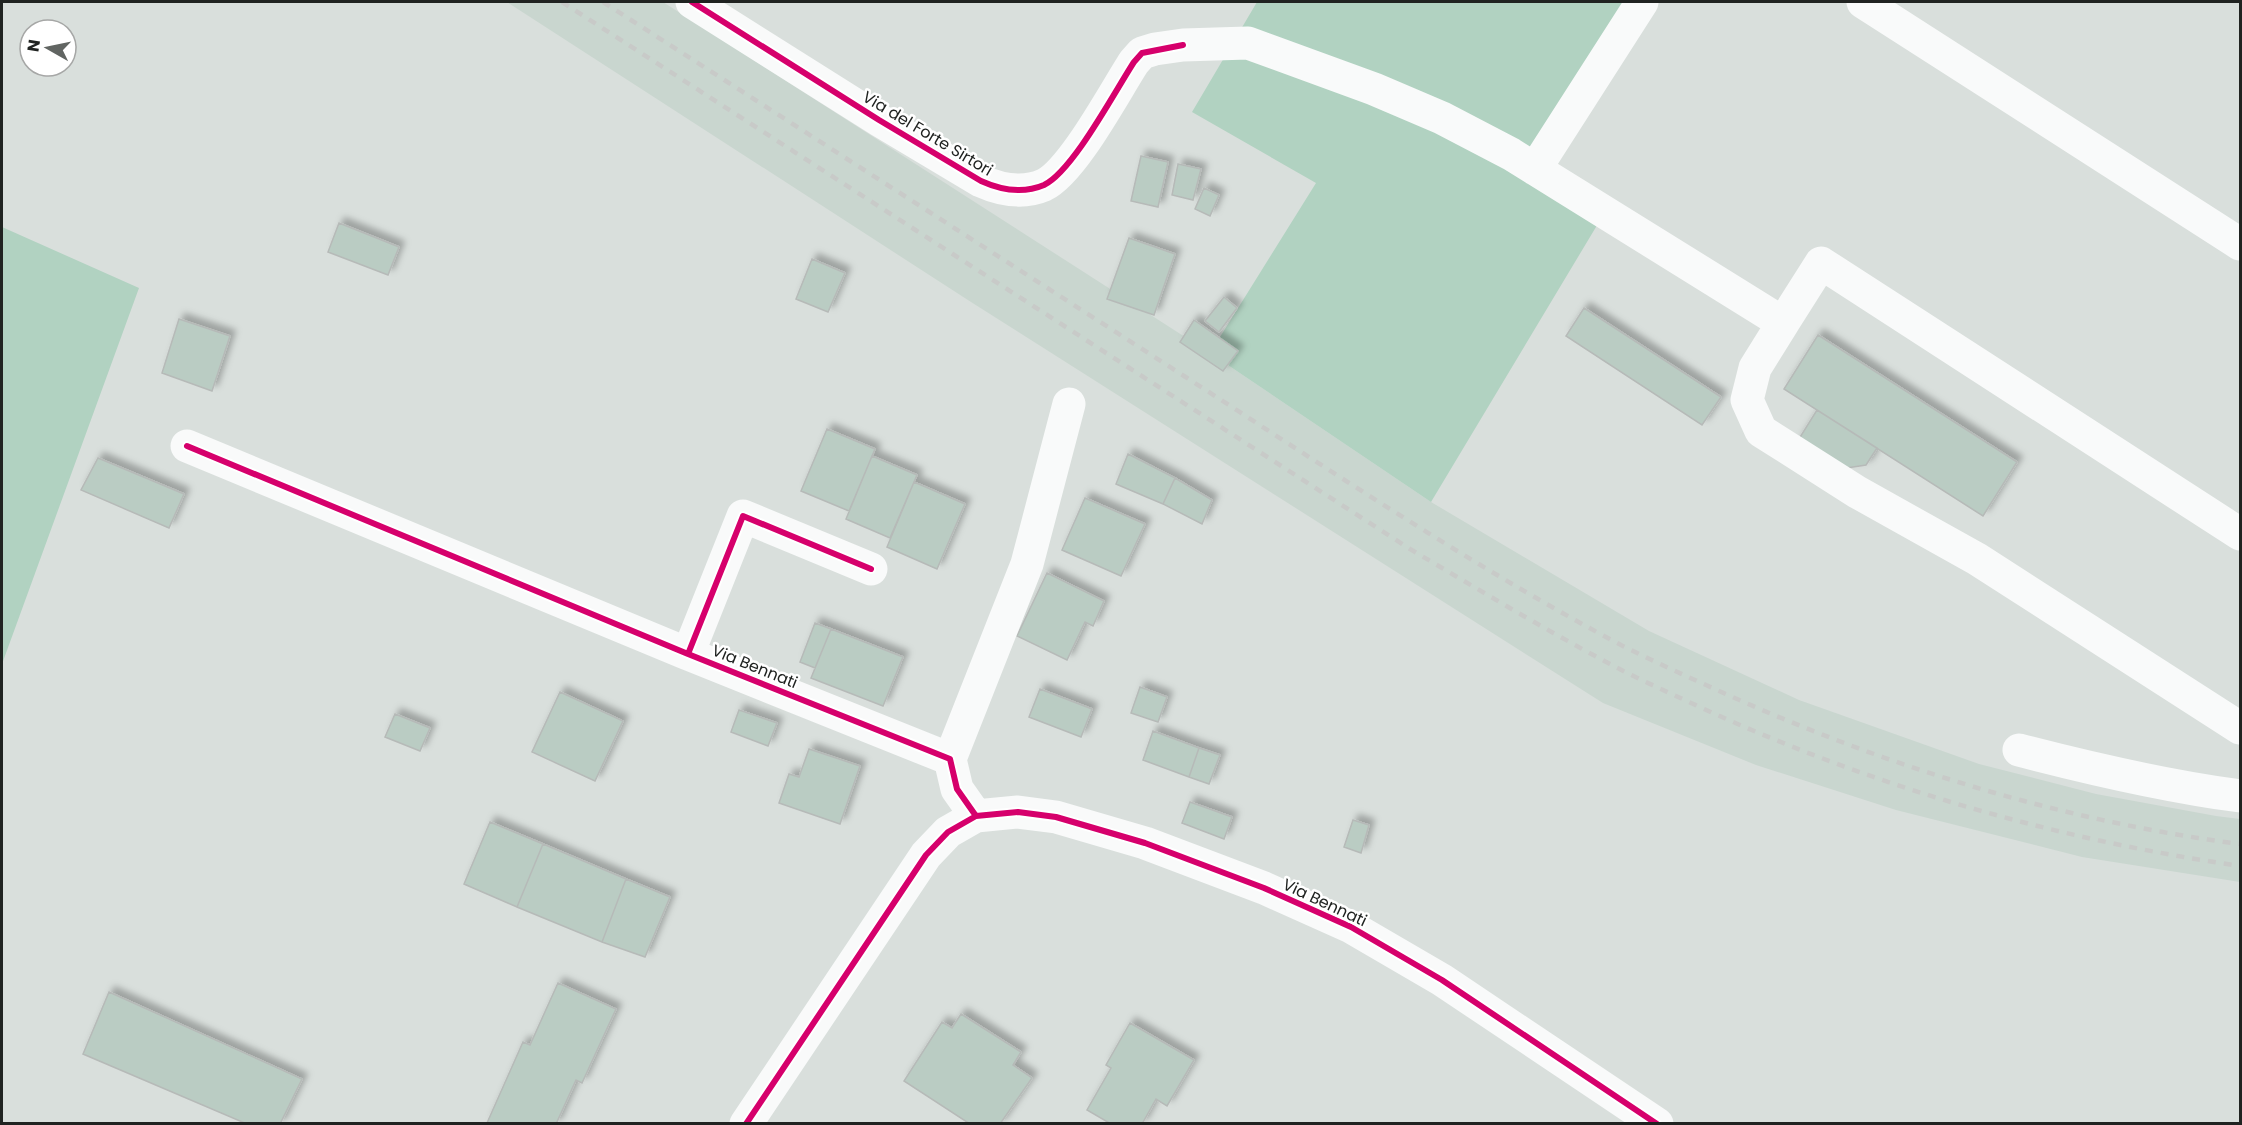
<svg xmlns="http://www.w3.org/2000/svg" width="2242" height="1125" font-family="Poppins,sans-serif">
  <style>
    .built { fill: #c9d6cf }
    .green { fill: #b1d2c1 }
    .building { fill: #baccc3; stroke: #b6bab8; stroke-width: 1.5; filter: url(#shadow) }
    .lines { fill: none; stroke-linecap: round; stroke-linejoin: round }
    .minor { stroke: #f9fafa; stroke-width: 33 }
    .rail { stroke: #c8cac8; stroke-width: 4.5; stroke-dasharray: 8 8; stroke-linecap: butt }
    .cycleway-casing { stroke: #fff; stroke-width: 10 }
    .cycleway { stroke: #d6006c; stroke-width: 6 }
    .labels { text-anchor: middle; stroke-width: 5; stroke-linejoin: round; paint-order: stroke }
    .street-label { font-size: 16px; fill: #202321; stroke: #fff }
  </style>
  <defs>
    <filter id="shadow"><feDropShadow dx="5.5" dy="-5.5" stdDeviation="3" flood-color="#0004"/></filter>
  </defs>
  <rect width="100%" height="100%" fill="#d9dfdc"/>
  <path class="built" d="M507,2H663L1210,353L1431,502L1649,631L1799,700L1979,764L2096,794L2216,816L2240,819V882L2082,857L1896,810L1756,765L1603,703L971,302Z"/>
  <path class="green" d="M1257,2H1628L1521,167L1602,217L1431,502L1210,353L1316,183L1192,112Z
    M2,227L139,288L2,664Z"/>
  <path class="building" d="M1141,156L1168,162L1158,207L1131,201Z
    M1178,164L1201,169L1193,200L1172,195Z
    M1204,188L1219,195L1210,216L1195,209Z
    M339,223L399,247L388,275L328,252Z
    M1129,238L1175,254L1154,315L1107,299Z
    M812,259L845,273L828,312L796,299Z
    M1224,297L1237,308L1219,332L1205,321Z
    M1584,308L1721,397L1702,425L1566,336Z
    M179,319L230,336L212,391L162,373Z
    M1194,320L1238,351L1223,371L1180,342Z
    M1818,335L2017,462L1983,516L1784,389Z
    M1817,410L1877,448L1866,465L1840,469L1797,442Z
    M827,429L875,449L849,511L801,491Z
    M1128,454L1175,478L1163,504L1116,484Z
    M872,456L917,475L890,538L846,519Z
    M98,458L184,494L169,528L81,490Z
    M1175,478L1212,500L1202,524L1163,504Z
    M914,482L965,504L937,569L887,547Z
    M1085,498L1145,524L1121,576L1062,550Z
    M1047,573L1104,601L1093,626L1085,622L1067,660L1017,636Z
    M815,623L831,629L815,668L800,662Z
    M831,629L903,657L883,706L811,678Z
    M1140,687L1167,697L1158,722L1131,713Z
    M1040,689L1092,709L1081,737L1029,717Z
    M560,692L623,721L595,781L532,752Z
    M739,710L777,723L768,746L731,732Z
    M395,714L430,728L420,751L385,737Z
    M1153,731L1199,748L1189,777L1143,760Z
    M1199,748L1220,755L1209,784L1189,777Z
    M809,749L860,766L840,824L779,803L789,774L799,777Z
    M1190,802L1232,817L1224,839L1182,823Z
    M1353,820L1369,825L1361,853L1344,847Z
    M490,822L543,844L517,907L464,884Z
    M543,844L626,879L602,942L517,907Z
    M626,879L670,897L645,957L602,942Z
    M558,983L616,1009L582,1083L576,1080L556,1124L487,1123L523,1042L530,1045Z
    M109,992L302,1079L280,1124H247L83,1054Z
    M961,1014L1021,1052L1013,1065L1032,1078L1000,1124H970L904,1081L942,1022L952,1028Z
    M1130,1023L1194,1060L1167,1106L1156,1099L1142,1124H1111L1087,1110L1111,1068L1106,1065Z"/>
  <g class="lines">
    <path class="minor" d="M692,2L879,120L981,181C1001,190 1023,194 1044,185C1073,171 1115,91 1134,62L1142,53L1155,49L1183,45L1248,43L1374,89L1442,118L1511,154L1783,323L1821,263L2240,534
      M1863,2L2240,244
      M1535,169L1642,2
      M1783,323L1755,368L1747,400L1761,431L1857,492L1977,559L2240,728
      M187,446L688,654
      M871,569L743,516L688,654L950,759L957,789L976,816
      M2019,750C2092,769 2165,786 2240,796
      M950,759L1027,564L1069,404
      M746,1124L926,855L948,832L976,816L1018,812L1056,817L1145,843L1264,888L1351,927L1442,980L1657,1124"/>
    <path class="rail" d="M562,2L1410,549C1476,588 1542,628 1610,664C1640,680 1672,694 1704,709C1875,787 2054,839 2240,866
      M603,2C796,126 990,251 1184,376C1327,468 1470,565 1621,645C1649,659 1677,672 1706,685C1875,763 2055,820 2240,844"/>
    <defs>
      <path id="cycleway" d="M692,2L879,120L981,181C1001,190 1023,194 1044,185C1073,171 1115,91 1134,62L1142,53L1183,45
        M187,446L688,654
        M871,569L743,516L688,654L950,759L957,789L976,816
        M746,1124L926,855L948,832L976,816L1018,812L1056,817L1145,843L1264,888L1351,927L1442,980L1657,1124"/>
    </defs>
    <use href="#cycleway" class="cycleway-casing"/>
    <use href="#cycleway" class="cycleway"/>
  </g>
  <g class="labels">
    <g class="street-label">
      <text transform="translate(928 133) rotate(31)" y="6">Via del Forte Sirtori</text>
      <text transform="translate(755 666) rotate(22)" y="6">Via Bennati</text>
      <text transform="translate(1325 902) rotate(25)" y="6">Via Bennati</text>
    </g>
  </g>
  <rect width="2242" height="1125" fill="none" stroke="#202321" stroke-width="6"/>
  <g transform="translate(48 48) rotate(279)"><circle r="28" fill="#ffffff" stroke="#a6a7a6" stroke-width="1.5"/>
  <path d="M0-4.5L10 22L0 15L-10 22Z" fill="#616562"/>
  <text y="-9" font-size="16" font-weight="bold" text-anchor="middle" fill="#202321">N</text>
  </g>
</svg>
